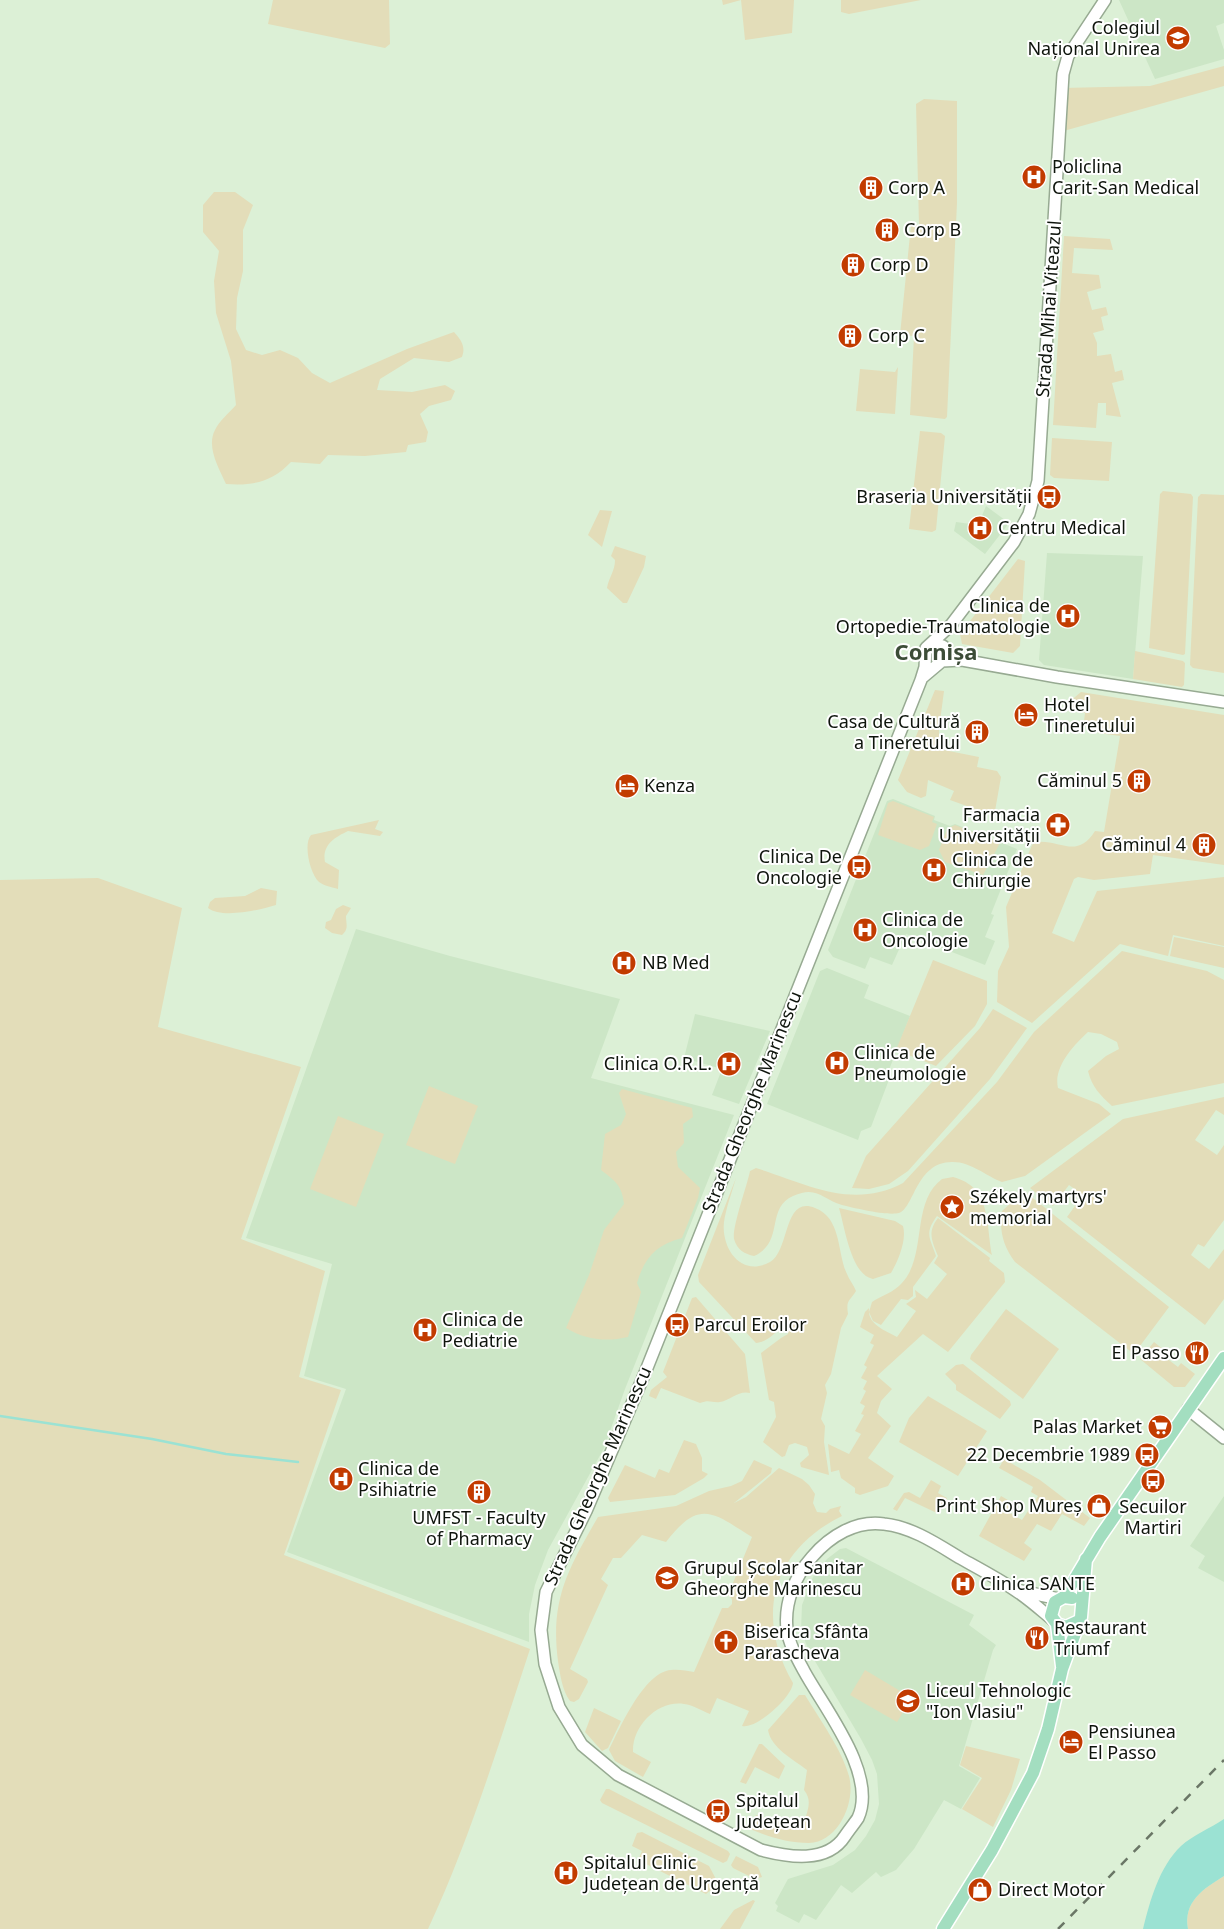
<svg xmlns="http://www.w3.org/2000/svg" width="1224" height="1929" font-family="'Noto Sans',sans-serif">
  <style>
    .built { fill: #cce6c6 }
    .green { fill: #e3ddb9 }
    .water { fill: #9be2d3 }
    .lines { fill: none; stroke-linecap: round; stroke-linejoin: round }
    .stream { stroke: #9be2d3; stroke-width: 2.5 }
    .secondary-casing { stroke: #97aa92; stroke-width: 14 }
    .primary-casing { stroke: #fff; stroke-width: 15 }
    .secondary { stroke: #fff; stroke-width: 11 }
    .primary { stroke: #a3dec0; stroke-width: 12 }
    .rail { stroke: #6a7666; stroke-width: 2.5; stroke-dasharray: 9 9; stroke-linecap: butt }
    .labels { text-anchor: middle; stroke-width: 4; stroke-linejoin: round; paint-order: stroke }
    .poi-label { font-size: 18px; fill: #0e140c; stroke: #fff; text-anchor: start }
    .street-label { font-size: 18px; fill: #0e140c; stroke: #fff }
    .district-label { font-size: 22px; font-weight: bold; fill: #3c4c37; stroke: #fff }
  </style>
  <rect width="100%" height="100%" fill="#dcf0d6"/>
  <path class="built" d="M1119,0H1224V23L1216,26L1224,50V59L1155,79Z
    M986,506L1009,523L985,554L954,531L956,522L978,525Z
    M1047,553L1143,556L1133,679L1044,665L1039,660Z
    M893,799L935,816L934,820L950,826L955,824L1017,849L991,914L994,915L985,937L995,941L985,965L906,934L892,965L870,957L865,969L833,957L828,950L887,801Z
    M356,929L450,956L620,999L591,1078L734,1115L625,1389L604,1448L548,1550L535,1585L529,1614V1642L287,1552L346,1389L304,1376L332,1264L246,1238Z
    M827,968L869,985L864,998L910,1016L887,1075L890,1077L871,1127L861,1131L858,1140L767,1104L820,971Z
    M695,1014L770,1031L739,1104L712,1095L722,1069L684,1058Z
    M1224,1496V1582L1198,1568L1205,1556L1190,1546Z
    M846,1548L974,1615L969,1625L996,1645L993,1650L959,1766L980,1778L961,1809L944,1800L914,1849L896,1870L881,1877L876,1872L852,1893L841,1885L816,1920L804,1914L799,1923L776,1911L778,1906L775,1903L788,1879L833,1865L855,1850L866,1836L875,1820L879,1804L877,1774L872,1760L861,1739L809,1651L801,1631L802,1605L813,1577L827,1559L840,1549Z"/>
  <path class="green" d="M273,0H389L390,44L385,48L268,24Z
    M722,0H794L792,33L745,40L741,0L723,5Z
    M841,0H921L849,14L841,12Z
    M1224,66V86L1060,132L1062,88L1150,86Z
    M924,99L957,101V203L947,417L945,419L910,415L914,336L900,335L911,225H919L916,104Z
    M214,192H235L253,205L243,230V271L237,298L236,329L246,350L262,355L280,350L298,358L312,373L330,383L407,349L454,332C461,340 466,346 462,357L449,362L414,358L380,379L377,390L412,392L445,385L455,391L451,400L429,406L420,414L428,432L426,442L408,445L406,452L365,456L328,455L320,464L291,462C272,482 253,486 226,484C219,468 206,447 215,430C219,421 229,413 236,405L231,361L216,313L214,281L219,251L203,232V205Z
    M1064,236L1110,239L1113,250L1074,248L1072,273L1099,275L1101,288L1087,292L1092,310L1106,307L1108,315L1101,317L1104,330L1093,333L1097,343V356L1111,354L1115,372L1122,370L1124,380L1112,383L1121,417L1106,415V403H1098L1096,428L1053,425Z
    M898,367L895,414L856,411L860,369L895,372Z
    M920,431L941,433L945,436L936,530L932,532L909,529Z
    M1052,438L1112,442L1109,481L1054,478L1050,475Z
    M1163,491L1191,494L1193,497L1185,654L1183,655L1149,648L1160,494Z
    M1201,494L1224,495V673L1193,668L1190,665L1198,497Z
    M600,510L612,511L602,547L588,535Z
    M615,546L646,556L644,567L627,603H623L607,588C609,577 615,571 615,560L611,556Z
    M1018,559L1025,561L1020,646L1013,653L962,644L960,634Z
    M1135,651L1183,661L1185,663L1184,685L1182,687L1133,679Z
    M935,690L944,691L939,729V749L979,757L977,767L997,771L1001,777L995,811L989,814L950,800L954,791L928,780L926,796L921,798L907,792L898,780Z
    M1081,692L1224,715V865L1153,855L1150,874L1094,880L1078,877L1074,879L1052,933L1074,942L1097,891L1224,877V946L1173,935L1168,956L1120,944L1032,1023L997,1002L998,971L1009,947L1006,907L1032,845L1036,842C1060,839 1077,860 1095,831L1104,832L1120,736L1098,733L1100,724L1084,721L1085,713L1067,710L1068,703Z
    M893,801L934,817L932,822L937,824L929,846L920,850L878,835L888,803Z
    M379,820L375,829L383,832L380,836L348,831C333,838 322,846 325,862L339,870L338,889C332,887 324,886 319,882C310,874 303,844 311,835Z
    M955,825L1000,843L983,875L945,862L939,850L947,829Z
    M98,878L182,908L158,1027L301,1067L241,1239L325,1271L299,1377L341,1390L284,1555L530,1649C499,1743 470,1839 428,1929H0V880Z
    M261,888L277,891L276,905C260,910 222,919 208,908L210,902L215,898L245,896Z
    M343,905L351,908L346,916C346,924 349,929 342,935L332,933L325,928L326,922L331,920L336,909Z
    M1174,937L1224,947V968L1170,956Z
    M1122,951L1207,971L1224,980V1083L1112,1106C1100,1095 1092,1087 1088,1071L1106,1056L1119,1049L1117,1042L1101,1034L1088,1032C1074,1045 1053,1067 1058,1088L1099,1104L1111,1114L1025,1176L1002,1182C986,1176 971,1162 953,1162C916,1161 914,1209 899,1213C887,1216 854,1208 842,1205C822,1199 817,1185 793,1196C765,1209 785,1242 754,1256C745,1254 737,1250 734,1239C732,1227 747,1186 750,1171L756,1168C807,1184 852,1210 903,1183L997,1082L1034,1032Z
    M933,960L987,981V1004L975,1026L936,1066L896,1050Z
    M993,1009L1027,1028L990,1079L908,1171L889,1184L869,1189L852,1188L866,1156L980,1028Z
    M429,1086L478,1106L455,1164L406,1145Z
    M622,1089L692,1108L693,1117L683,1124L684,1143L676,1152L678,1167L700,1188L698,1198L682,1238C657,1244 644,1258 637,1283L641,1292L628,1337C606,1342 586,1340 566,1328L589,1275L604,1230L624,1204C622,1185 615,1181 601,1170L605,1134L621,1125L626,1114L619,1093Z
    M1224,1097V1115L1216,1110L1195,1140L1217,1155L1224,1145V1220L1204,1247L1198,1244L1191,1255L1209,1269L1224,1249V1299L1205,1325L1067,1217L1083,1195L1069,1185L1053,1206L1030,1188L1123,1119Z
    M338,1116L384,1134L356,1207L310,1189Z
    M953,1177C991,1187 986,1222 992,1255L937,1216C924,1234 930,1237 936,1256L913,1287V1296L908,1300L901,1299L881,1325L873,1321L869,1312L872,1302C881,1296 894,1292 901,1284C928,1257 910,1203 942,1179Z
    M736,1178C732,1192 726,1208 724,1222C721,1248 741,1278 770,1262C790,1251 783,1195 815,1208C842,1218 837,1253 847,1274C849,1280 854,1285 856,1291C849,1302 846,1300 848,1314L841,1328L831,1374L825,1385L827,1393L821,1419L825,1426L824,1442L829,1475L801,1467L800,1463L809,1455L807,1447L795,1443L789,1445L785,1456L782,1457L763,1442L776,1417L774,1402L769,1400L761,1353L781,1338L788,1334V1329L784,1326L780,1327C776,1334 764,1343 756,1343L699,1282L698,1275Z
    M1024,1191L1169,1307L1134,1354L1015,1262C1003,1246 999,1230 1002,1211Z
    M839,1208L895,1221L903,1226C907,1240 898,1261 891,1273L873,1279C851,1275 845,1228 839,1208Z
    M938,1218L990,1258L989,1261L1004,1273L1005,1282L948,1352L923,1334L877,1376L892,1389L881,1401L877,1413L891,1426L868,1458L894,1476L888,1486L860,1495L855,1493V1488L841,1478L839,1470L831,1472L828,1444L849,1454L861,1434L855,1431L864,1415L861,1414L865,1406L860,1403L866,1391L863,1389L867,1381L861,1378L867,1367L864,1365L874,1345L870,1343L874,1335L860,1327L865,1312L869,1308C867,1324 884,1330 897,1337L916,1311L906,1304L916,1297L915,1290L927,1299L947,1274L934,1263L938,1256C932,1241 927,1232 938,1218Z
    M696,1297L745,1354L750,1393C739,1390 731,1400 720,1402C711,1403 710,1399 700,1403L661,1388L656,1399L649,1396L651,1390L667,1377L663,1372L692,1298Z
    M1006,1309L1059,1349L1023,1399L970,1359L971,1355Z
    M1154,1342L1164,1350L1161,1354L1178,1367L1181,1363L1195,1374L1185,1387H1174L1140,1359Z
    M963,1364L1010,1401L1011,1405L1000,1419L956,1390V1385L945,1374L956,1365Z
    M928,1396L987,1431L958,1476L899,1442L909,1418Z
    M684,1440L696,1444L702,1458V1471L708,1474L704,1478L675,1495L610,1502L608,1498L625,1465L655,1478L659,1469L669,1473Z
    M1004,1459L1040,1480L1090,1518L1084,1526L1062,1514L1051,1531L1037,1524L1024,1543L1032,1549L1024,1561L979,1536L1001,1496L1013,1503L1008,1512L1022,1520L1038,1496L1031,1492L1033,1487L999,1468Z
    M754,1460L772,1468L771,1473L734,1503L746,1497L779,1468L802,1479L809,1485L815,1494L813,1503L817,1512L826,1513L830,1509L841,1506L839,1511L842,1516C771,1551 755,1617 793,1683C792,1697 756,1730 742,1726L749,1711L717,1698L710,1714C702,1711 693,1705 684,1704C658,1700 632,1726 633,1752L651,1762L643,1777L615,1761L609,1750C620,1728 644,1672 671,1670C679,1669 687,1671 694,1672L722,1608H728L732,1604V1599L728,1595L752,1537C713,1513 700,1498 666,1542L642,1535L621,1558H613L601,1579L608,1585L570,1669L587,1679L588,1682L579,1699L574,1702L570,1701C562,1690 560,1674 558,1661C550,1600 568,1569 598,1517L676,1506L709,1491L731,1486L742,1481Z
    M931,1480L941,1486L938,1493L947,1498L939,1514L905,1498L897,1511L893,1509L904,1493L909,1492L920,1498Z
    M865,1670L912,1698L897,1722L850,1695Z
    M799,1695H805C820,1720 841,1748 849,1776C856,1801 839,1842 809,1843C788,1843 769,1837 750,1829L756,1815L786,1825L806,1816C809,1806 811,1799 804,1790L807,1770C793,1759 771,1748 768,1730Z
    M594,1708L621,1721L608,1748L602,1751L585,1732Z
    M759,1744H762L785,1766L779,1779L755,1767L746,1784L740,1782Z
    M966,1746L1020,1759L1011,1790L993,1827L962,1809L982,1778L960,1765Z
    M606,1789H609L728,1851L730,1854L727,1861L723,1863L602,1803L600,1800Z
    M642,1832L709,1866L716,1879L711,1890L706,1894L638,1860L642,1851L632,1846L637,1833Z
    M736,1856L758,1867L762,1877L755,1879L733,1868L731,1865Z
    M1224,1876V1929H1188C1183,1902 1203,1889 1224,1876Z
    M753,1900L755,1901L740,1929H720L734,1910Z"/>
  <path class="water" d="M1224,1819V1876C1203,1889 1183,1902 1188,1929H1143C1150,1901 1159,1867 1181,1846C1193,1835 1211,1828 1224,1819Z"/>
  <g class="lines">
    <path class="stream" d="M0,1416L152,1439L226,1454L298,1462"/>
    <defs>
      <path id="secondary" d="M942,661L962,660L1057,677L1224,702
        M923,677L942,661L945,654L943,646L932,643
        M1188,1409L1224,1438
        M1017,1590L1059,1599
        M1053,1620C1041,1610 1029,1599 1015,1590C997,1578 978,1568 960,1558C937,1544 912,1527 884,1524C856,1520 830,1536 812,1557C795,1576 784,1603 787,1629C789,1644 797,1658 804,1671C824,1708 878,1774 858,1818C854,1824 849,1830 845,1836C827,1864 788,1857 761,1850L618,1775L582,1745L559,1707L545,1664L541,1630L546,1592L586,1511L645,1373L921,680L925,667L926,648L951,625L1014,542L1029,514L1038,481L1063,74L1068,56L1105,0"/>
      <path id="primary" d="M1064,1597L1100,1537L1224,1358
        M1072,1598L1064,1597L1055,1602L1051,1616L1057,1624L1066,1627L1079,1621
        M1057,1624L1062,1666
        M943,1929L992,1850L1033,1773L1048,1729L1062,1669L1081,1617L1086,1559"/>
    </defs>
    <use href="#secondary" class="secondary-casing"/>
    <use href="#primary" class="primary-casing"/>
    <use href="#secondary" class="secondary"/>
    <use href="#primary" class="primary"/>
    <path class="rail" d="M1058,1929L1224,1760"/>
  </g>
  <defs>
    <symbol id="university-disc" viewBox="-11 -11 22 22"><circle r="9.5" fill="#c23b00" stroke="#fff"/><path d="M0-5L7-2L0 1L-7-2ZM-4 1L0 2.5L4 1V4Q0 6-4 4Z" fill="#fff"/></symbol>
    <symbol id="hospital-disc" viewBox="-11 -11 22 22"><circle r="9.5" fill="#c23b00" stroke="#fff"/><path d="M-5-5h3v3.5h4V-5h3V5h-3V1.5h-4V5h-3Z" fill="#fff"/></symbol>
    <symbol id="building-disc" viewBox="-11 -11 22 22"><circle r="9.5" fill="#c23b00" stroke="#fff"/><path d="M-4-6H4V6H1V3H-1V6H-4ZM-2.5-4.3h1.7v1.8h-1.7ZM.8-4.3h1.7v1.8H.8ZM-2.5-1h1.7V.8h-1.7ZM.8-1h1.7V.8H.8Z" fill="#fff"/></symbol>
    <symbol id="bus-disc" viewBox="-11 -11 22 22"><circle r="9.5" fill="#c23b00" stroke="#fff"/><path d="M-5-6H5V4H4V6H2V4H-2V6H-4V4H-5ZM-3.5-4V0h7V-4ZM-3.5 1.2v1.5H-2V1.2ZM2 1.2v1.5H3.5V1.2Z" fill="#fff"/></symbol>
    <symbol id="hotel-disc" viewBox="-11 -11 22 22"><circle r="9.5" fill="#c23b00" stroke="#fff"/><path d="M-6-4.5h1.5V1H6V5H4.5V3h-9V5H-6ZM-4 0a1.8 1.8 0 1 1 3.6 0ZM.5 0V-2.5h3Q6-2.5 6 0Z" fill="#fff"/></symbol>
    <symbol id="pharmacy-disc" viewBox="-11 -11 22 22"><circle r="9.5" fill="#c23b00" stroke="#fff"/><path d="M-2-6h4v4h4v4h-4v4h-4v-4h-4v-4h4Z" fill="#fff"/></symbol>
    <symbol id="sight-disc" viewBox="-11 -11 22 22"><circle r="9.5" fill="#c23b00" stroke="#fff"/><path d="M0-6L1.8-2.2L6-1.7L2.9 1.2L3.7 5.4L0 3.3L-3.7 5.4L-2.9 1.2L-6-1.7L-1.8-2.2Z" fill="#fff"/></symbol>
    <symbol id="restaurant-disc" viewBox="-11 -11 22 22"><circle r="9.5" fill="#c23b00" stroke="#fff"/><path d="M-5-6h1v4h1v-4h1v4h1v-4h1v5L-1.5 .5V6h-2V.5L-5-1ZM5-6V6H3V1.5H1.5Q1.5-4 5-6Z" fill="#fff"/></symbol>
    <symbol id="supermarket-disc" viewBox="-11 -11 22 22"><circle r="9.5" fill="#c23b00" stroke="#fff"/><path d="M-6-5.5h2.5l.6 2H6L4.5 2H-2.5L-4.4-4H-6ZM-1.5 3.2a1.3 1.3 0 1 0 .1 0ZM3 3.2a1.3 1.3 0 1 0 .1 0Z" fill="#fff"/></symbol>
    <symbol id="shop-disc" viewBox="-11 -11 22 22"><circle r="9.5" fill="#c23b00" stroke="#fff"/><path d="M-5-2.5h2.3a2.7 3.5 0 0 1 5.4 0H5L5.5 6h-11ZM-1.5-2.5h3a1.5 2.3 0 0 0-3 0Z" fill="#fff"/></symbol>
    <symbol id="school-disc" viewBox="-11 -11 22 22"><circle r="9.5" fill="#c23b00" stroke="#fff"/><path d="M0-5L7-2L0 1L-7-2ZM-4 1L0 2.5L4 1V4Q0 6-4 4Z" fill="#fff"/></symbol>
    <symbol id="church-disc" viewBox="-11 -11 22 22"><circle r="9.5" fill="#c23b00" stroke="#fff"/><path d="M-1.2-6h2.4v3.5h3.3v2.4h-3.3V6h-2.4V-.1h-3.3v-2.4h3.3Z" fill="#fff"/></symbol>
  </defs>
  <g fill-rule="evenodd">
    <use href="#university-disc" x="1164" y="24" width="28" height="28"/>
    <use href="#hospital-disc" x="1020" y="163" width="28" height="28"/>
    <use href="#building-disc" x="857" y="174" width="28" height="28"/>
    <use href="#building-disc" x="873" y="216" width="28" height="28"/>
    <use href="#building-disc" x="839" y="251" width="28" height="28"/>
    <use href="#building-disc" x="836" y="322" width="28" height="28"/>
    <use href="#bus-disc" x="1035" y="483" width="28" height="28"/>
    <use href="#hospital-disc" x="966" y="514" width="28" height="28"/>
    <use href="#hospital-disc" x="1054" y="602" width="28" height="28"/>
    <use href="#hotel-disc" x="1012" y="701" width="28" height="28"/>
    <use href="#building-disc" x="963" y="718" width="28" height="28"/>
    <use href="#building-disc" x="1125" y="767" width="28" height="28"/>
    <use href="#hotel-disc" x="613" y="772" width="28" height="28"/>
    <use href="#pharmacy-disc" x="1044" y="811" width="28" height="28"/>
    <use href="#building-disc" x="1190" y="831" width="28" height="28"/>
    <use href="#bus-disc" x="845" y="853" width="28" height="28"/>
    <use href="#hospital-disc" x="920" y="856" width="28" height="28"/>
    <use href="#hospital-disc" x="851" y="916" width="28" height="28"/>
    <use href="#hospital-disc" x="610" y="949" width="28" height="28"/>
    <use href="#hospital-disc" x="823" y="1049" width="28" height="28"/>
    <use href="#hospital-disc" x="715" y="1050" width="28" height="28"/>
    <use href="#sight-disc" x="938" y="1193" width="28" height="28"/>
    <use href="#bus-disc" x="663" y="1311" width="28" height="28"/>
    <use href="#hospital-disc" x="411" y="1316" width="28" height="28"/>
    <use href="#restaurant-disc" x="1183" y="1339" width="28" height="28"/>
    <use href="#supermarket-disc" x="1146" y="1413" width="28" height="28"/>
    <use href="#bus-disc" x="1133" y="1441" width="28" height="28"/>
    <use href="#hospital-disc" x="327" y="1465" width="28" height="28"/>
    <use href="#bus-disc" x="1139" y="1467" width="28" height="28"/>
    <use href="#building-disc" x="465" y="1478" width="28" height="28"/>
    <use href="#shop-disc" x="1085" y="1492" width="28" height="28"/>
    <use href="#school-disc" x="653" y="1564" width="28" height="28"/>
    <use href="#hospital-disc" x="949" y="1570" width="28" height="28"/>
    <use href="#restaurant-disc" x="1023" y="1624" width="28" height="28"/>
    <use href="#church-disc" x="712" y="1628" width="28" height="28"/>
    <use href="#school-disc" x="894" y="1687" width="28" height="28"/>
    <use href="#hotel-disc" x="1057" y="1728" width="28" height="28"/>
    <use href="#bus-disc" x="704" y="1797" width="28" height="28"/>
    <use href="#hospital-disc" x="552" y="1859" width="28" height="28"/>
    <use href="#shop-disc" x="966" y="1876" width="28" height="28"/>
  </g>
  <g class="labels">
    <g class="poi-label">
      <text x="1160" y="34" text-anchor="end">Colegiul<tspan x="1160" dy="21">Național Unirea</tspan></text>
      <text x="1052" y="173">Policlina<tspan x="1052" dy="21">Carit-San Medical</tspan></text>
      <text x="888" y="194">Corp A</text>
      <text x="904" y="236">Corp B</text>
      <text x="870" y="271">Corp D</text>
      <text x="868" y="342">Corp C</text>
      <text x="1032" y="503" text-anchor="end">Braseria Universității</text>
      <text x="998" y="534">Centru Medical</text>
      <text x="1050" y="612" text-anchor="end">Clinica de<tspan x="1050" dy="21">Ortopedie-Traumatologie</tspan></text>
      <text x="1044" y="711">Hotel<tspan x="1044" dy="21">Tineretului</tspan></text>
      <text x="960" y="728" text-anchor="end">Casa de Cultură<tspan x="960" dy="21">a Tineretului</tspan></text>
      <text x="1122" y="787" text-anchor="end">Căminul 5</text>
      <text x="644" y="792">Kenza</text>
      <text x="1040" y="821" text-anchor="end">Farmacia<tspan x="1040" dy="21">Universității</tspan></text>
      <text x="1186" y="851" text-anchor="end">Căminul 4</text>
      <text x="842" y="863" text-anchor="end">Clinica De<tspan x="842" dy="21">Oncologie</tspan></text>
      <text x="952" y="866">Clinica de<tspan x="952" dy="21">Chirurgie</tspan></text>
      <text x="882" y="926">Clinica de<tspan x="882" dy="21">Oncologie</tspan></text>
      <text x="642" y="969">NB Med</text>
      <text x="854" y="1059">Clinica de<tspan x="854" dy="21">Pneumologie</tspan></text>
      <text x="712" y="1070" text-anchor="end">Clinica O.R.L.</text>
      <text x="970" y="1203">Székely martyrs'<tspan x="970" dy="21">memorial</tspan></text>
      <text x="442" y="1326">Clinica de<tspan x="442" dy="21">Pediatrie</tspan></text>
      <text x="694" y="1331">Parcul Eroilor</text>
      <text x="1180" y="1359" text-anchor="end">El Passo</text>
      <text x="1142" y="1433" text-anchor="end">Palas Market</text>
      <text x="1130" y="1461" text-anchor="end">22 Decembrie 1989</text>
      <text x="358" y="1475">Clinica de<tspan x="358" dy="21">Psihiatrie</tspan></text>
      <text x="1082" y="1512" text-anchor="end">Print Shop Mureș</text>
      <text x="1153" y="1513" text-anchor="middle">Secuilor<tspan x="1153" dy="21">Martiri</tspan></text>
      <text x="479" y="1524" text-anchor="middle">UMFST - Faculty<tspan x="479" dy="21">of Pharmacy</tspan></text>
      <text x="684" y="1574">Grupul Școlar Sanitar<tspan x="684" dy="21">Gheorghe Marinescu</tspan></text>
      <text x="980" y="1590">Clinica SANTE</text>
      <text x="1054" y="1634">Restaurant<tspan x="1054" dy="21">Triumf</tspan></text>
      <text x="744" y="1638">Biserica Sfânta<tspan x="744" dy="21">Parascheva</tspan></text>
      <text x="926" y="1697">Liceul Tehnologic<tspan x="926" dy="21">"Ion Vlasiu"</tspan></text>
      <text x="1088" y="1738">Pensiunea<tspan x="1088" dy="21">El Passo</tspan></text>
      <text x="736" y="1807">Spitalul<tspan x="736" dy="21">Județean</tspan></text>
      <text x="584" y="1869">Spitalul Clinic<tspan x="584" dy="21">Județean de Urgență</tspan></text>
      <text x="998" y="1896">Direct Motor</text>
    </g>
    <g class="street-label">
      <text transform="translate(1049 309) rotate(-86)" y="6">Strada Mihai Viteazul</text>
      <text transform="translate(752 1102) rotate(-68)" y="6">Strada Gheorghe Marinescu</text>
      <text transform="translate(598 1476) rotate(-66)" y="6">Strada Gheorghe Marinescu</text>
    </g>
    <g class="district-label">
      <text x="936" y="660">Cornișa</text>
    </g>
  </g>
</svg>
